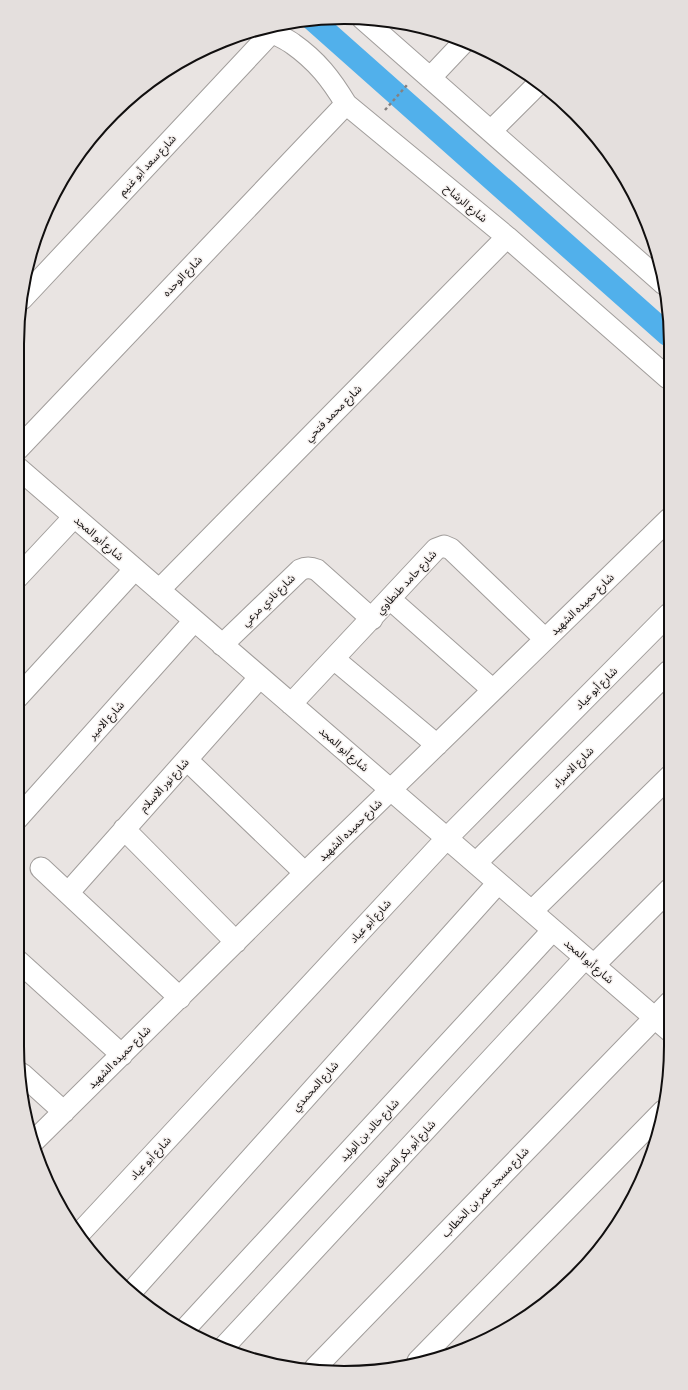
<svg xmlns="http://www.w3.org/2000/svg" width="688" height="1390" font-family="'Source Sans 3','Noto Sans Arabic',sans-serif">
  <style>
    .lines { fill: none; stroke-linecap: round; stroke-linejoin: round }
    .canal { stroke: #51b0eb; stroke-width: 23 }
    .minor-casing { stroke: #a19d9b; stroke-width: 23 }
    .path { stroke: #858180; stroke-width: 2.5; stroke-dasharray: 3 3; stroke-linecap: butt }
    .minor { stroke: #fff; stroke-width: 21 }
    .labels { text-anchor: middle; stroke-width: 3; stroke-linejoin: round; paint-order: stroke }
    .street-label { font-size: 11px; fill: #110f0f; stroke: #f6f1ef }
    .rim { fill: none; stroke: #110f0f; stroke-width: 2 }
  </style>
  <rect width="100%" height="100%" fill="#e9e4e2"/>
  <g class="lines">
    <path class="canal" d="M312,19L668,335"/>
    <defs>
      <path id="minor" d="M362,18L664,284
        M267,28C275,35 285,38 293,44C317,61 331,79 346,104L507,237L668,378
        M430,78L464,42
        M491,131L538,84
        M22,299L272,32
        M18,449L346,104
        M18,468L670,1031
        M17,578L74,517
        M159,590L507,237
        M390,599L493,690
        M222,645L300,570C306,567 310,567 317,570L372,619
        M334,659L437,745
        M17,698L135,569
        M291,704L436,549L444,546L451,549L545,639
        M187,760L305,873
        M17,819L194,621
        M124,829L236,942
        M476,863L669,671
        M41,868L180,998
        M68,893L260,677
        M532,911L670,776
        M17,960L122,1055
        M594,965L670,889
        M22,1074L64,1112
        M33,1142L305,873L669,519
        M79,1234L447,838L669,614
        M133,1290L498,883
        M184,1330L553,930
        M222,1349L585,958
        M418,1361L663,1111
        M315,1368L670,1002"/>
    </defs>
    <use href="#minor" class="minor-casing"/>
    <path class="path" d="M385,110L407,85"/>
    <use href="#minor" class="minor"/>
  </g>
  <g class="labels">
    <g class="street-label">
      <text transform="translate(147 165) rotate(-47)" y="4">شارع سعد أبو غنيم</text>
      <text transform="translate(466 203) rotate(40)" y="4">شارع الرشاح</text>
      <text transform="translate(182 276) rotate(-46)" y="4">شارع الوحده</text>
      <text transform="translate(333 413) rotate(-45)" y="4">شارع محمد فتحي</text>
      <text transform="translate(99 538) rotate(41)" y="4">شارع أبو المجد</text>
      <text transform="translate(406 582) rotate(-47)" y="4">شارع حامد طنطاوي</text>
      <text transform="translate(268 600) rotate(-44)" y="4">شارع نادي مرعي</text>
      <text transform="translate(582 604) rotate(-44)" y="4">شارع حميده الشهيد</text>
      <text transform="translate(596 688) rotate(-45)" y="4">شارع أبو عياد</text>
      <text transform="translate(106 720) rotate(-48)" y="4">شارع الامير</text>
      <text transform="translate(344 749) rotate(41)" y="4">شارع أبو المجد</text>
      <text transform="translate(573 767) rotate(-45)" y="4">شارع الاسراء</text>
      <text transform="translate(164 785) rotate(-48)" y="4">شارع نور الاسلام</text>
      <text transform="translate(350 830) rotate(-44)" y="4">شارع حميده الشهيد</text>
      <text transform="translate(370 921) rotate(-47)" y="4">شارع أبو عياد</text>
      <text transform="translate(589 961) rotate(41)" y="4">شارع أبو المجد</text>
      <text transform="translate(119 1057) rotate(-45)" y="4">شارع حميده الشهيد</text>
      <text transform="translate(315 1086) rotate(-48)" y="4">شارع المحمدي</text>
      <text transform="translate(369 1130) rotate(-47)" y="4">شارع خالد بن الوليد</text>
      <text transform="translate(404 1153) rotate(-47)" y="4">شارع أبو بكر الصديق</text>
      <text transform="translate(150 1158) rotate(-47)" y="4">شارع أبو عياد</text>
      <text transform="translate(485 1192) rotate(-46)" y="4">شارع مسجد عمر بن الخطاب</text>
    </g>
  </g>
  <path d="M0 0H688V1390H0ZM344 24H344A320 320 0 0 1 664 344V1046A320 320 0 0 1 344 1366H344A320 320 0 0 1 24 1046V344A320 320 0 0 1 344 24Z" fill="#e4dfdd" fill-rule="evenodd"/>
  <path class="rim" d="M344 24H344A320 320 0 0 1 664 344V1046A320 320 0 0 1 344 1366H344A320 320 0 0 1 24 1046V344A320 320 0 0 1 344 24Z"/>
</svg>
